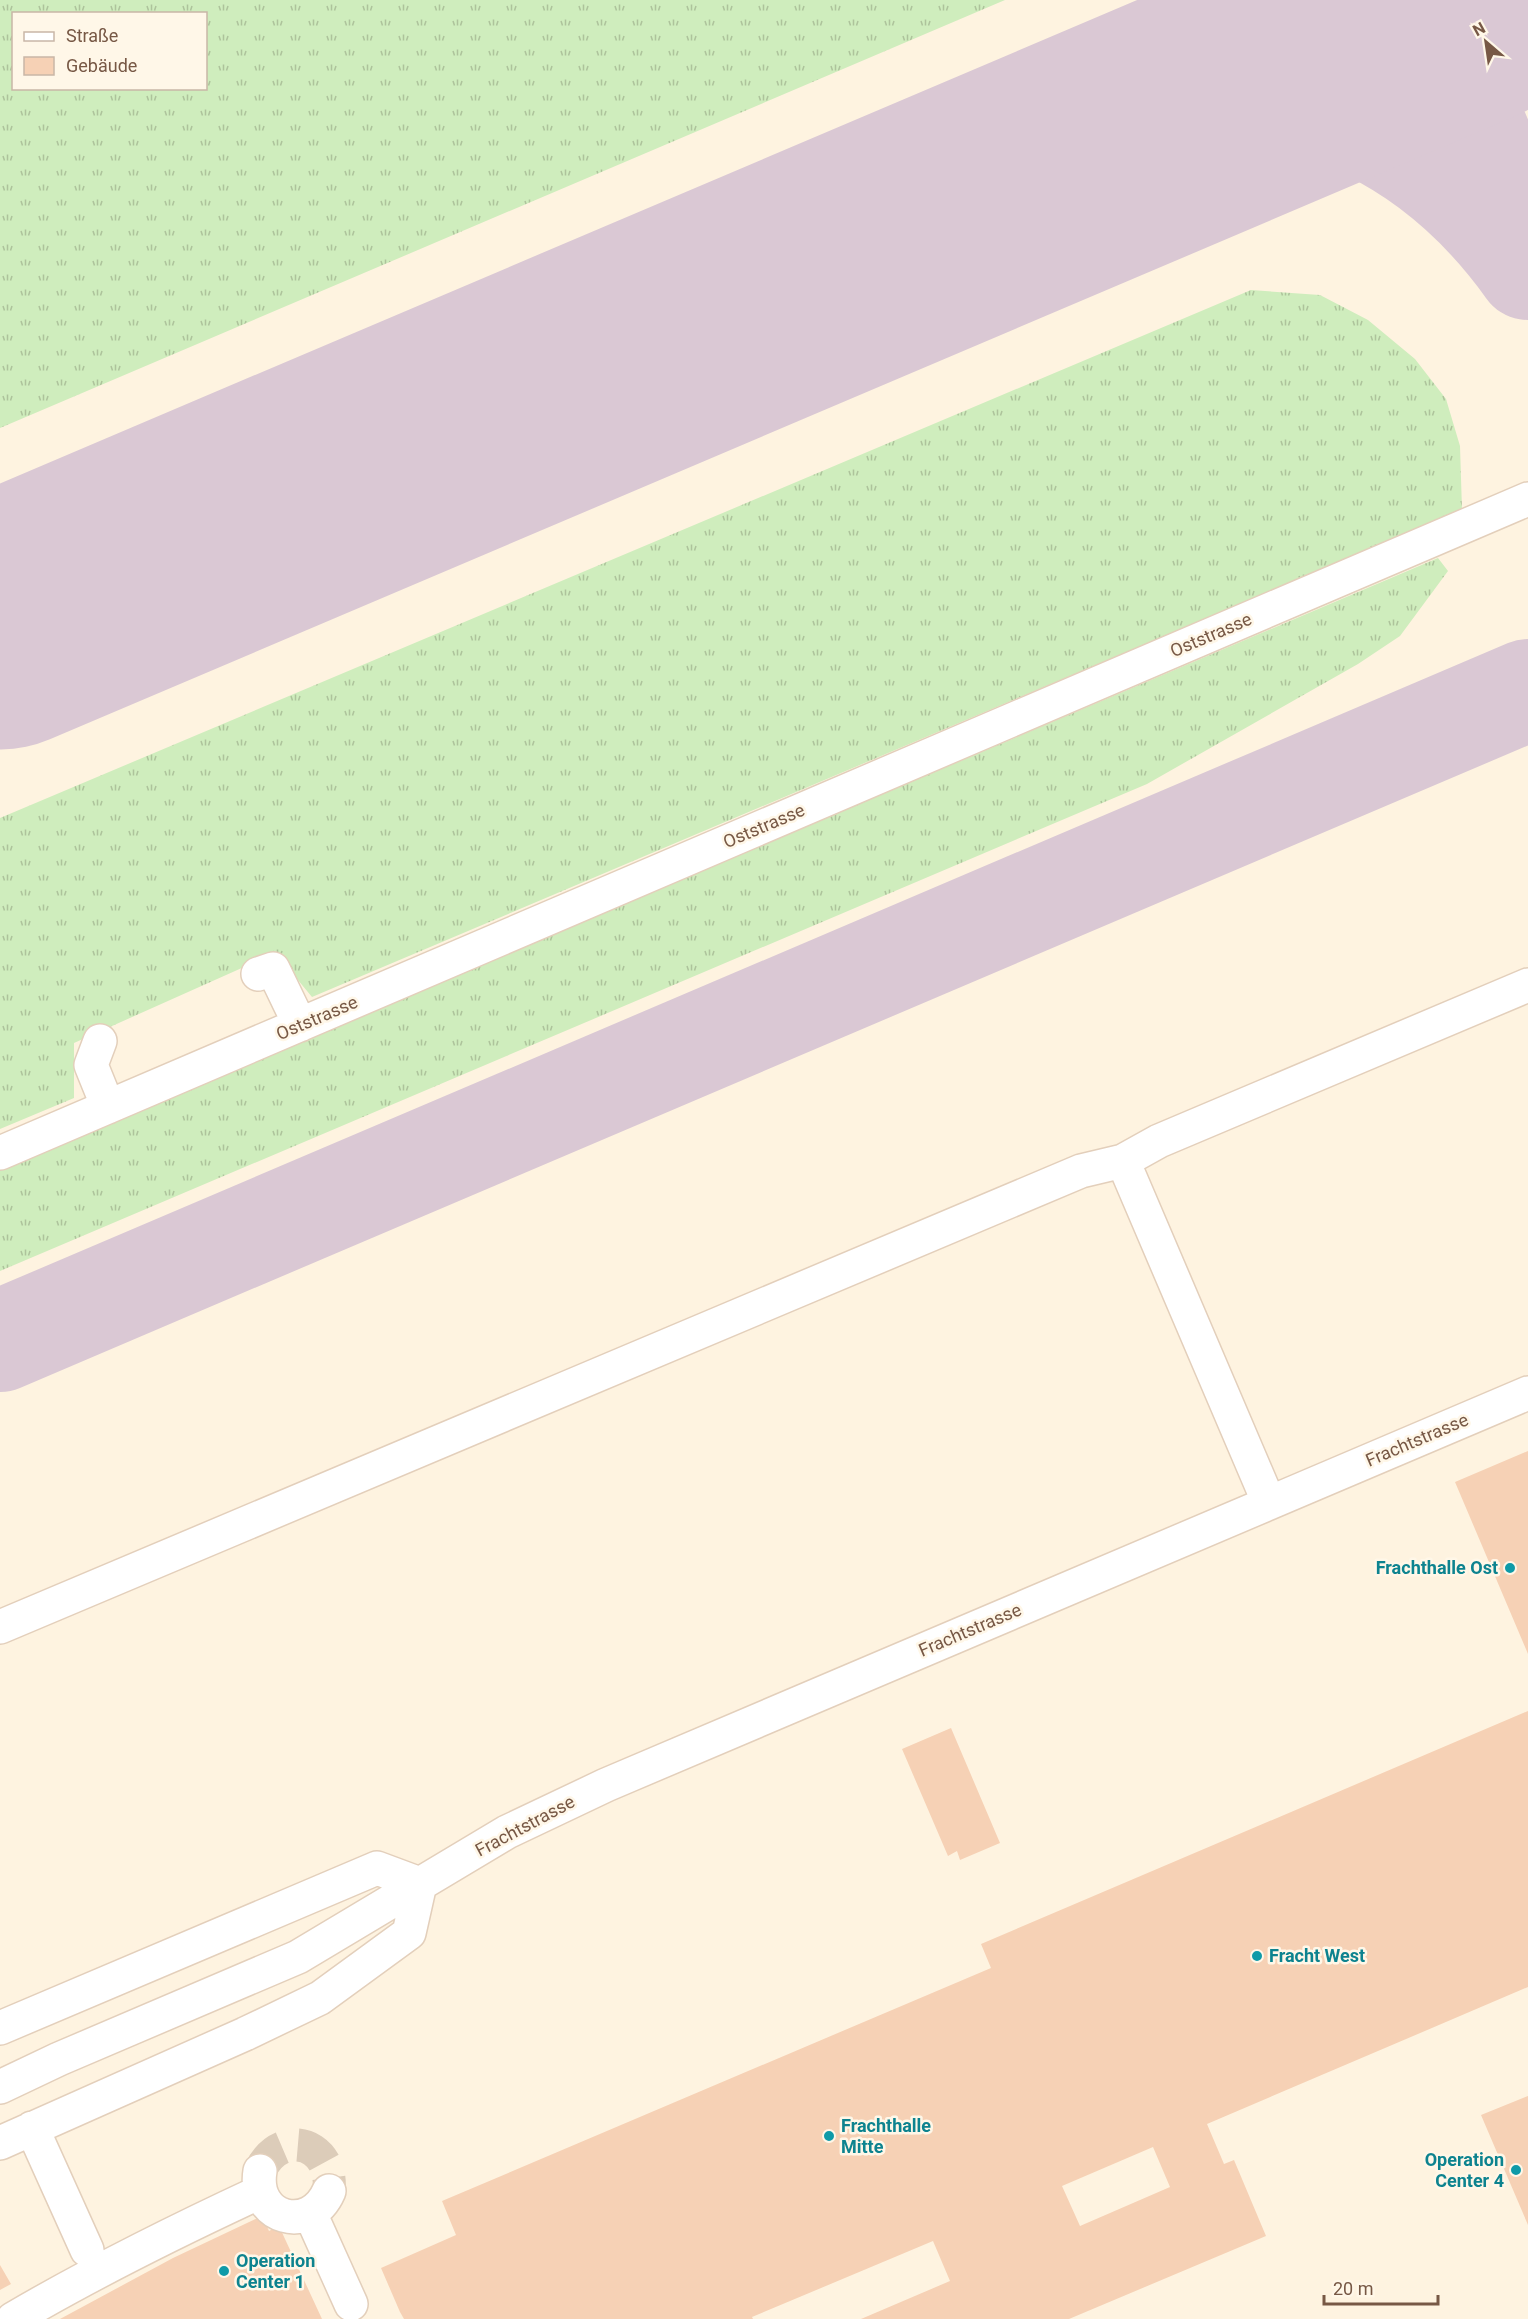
<svg xmlns="http://www.w3.org/2000/svg" width="1528" height="2319" font-family="Roboto,sans-serif">
  <style>
    .grass { fill: url(#grass-tufts); fill-rule: evenodd }
    .lines { fill: none; stroke-linecap: round; stroke-linejoin: round }
    .taxiway { stroke: #dac8d4; stroke-width: 102 }
    .runway { stroke: #dac8d4; stroke-width: 255 }
    .building { fill: #f6d1b5; fill-rule: evenodd }
    .minor-tunnel { stroke: #dcccb9; stroke-width: 33; stroke-dasharray: 33 16; stroke-linecap: butt }
    .minor-casing { stroke: #e3cfbb; stroke-width: 36 }
    .minor { stroke: #fff; stroke-width: 33 }
    .culture-dot { fill: #0f9aa8; stroke: #fff7e8; stroke-width: 2 }
    .labels { text-anchor: middle; stroke-width: 5; stroke-linejoin: round; paint-order: stroke }
    .street-label { font-size: 18px; fill: #775845; stroke: #fff7e8 }
    .culture-label { font-size: 18px; font-weight: bold; fill: #0d838f; stroke: #fff7e8; text-anchor: start }
  </style>
  <defs>
    <pattern id="grass-tufts" width="24" height="20" patternUnits="userSpaceOnUse" patternTransform="scale(1.5)"><rect width="24" height="20" fill="#cfedbd"/><path d="M3 7l-1-3M5 7V3M7 7l1-3M15 17l-1-3M17 17v-4M19 17l1-3" fill="none" stroke="#adc39b"/></pattern>
  </defs>
  <rect width="100%" height="100%" fill="#fef3e0"/>
  <path class="grass" d="M0,0H1005L0,428ZM14,14H206V88H14Z
    M1251,290L1320,295L1368,320L1415,359L1446,399L1460,446L1462,510L312,997L278,956L244,967L74,1043V1098L0,1129V818Z
    M1438,558L1448,571L1400,636L1358,664L1147,784L0,1271V1169Z"/>
  <g class="lines">
    <path class="taxiway" d="M1422,0L1522,236
      M1179,119C1196,111 1213,104 1229,93C1259,72 1283,34 1297,0
      M1141,137C1171,125 1209,106 1240,100C1260,96 1284,101 1303,106C1396,129 1473,192 1528,269
      M0,1341L1528,690"/>
    <path class="runway" d="M0,622L1463,0"/>
  </g>
  <path class="building" d="M1528,1451V1654L1455,1482Z
    M1528,1711V1987L1207,2124L1224,2164L1234,2160L1266,2236L1069,2319H861L950,2281L933,2241L752,2317L753,2319H404L400,2312L381,2268L456,2235L442,2201L991,1968L981,1944ZM1153,2147L1170,2187L1080,2226L1062,2186Z
    M951,1728L1000,1843L960,1860L957,1851L948,1856L902,1749Z
    M1528,2096V2225L1481,2115Z
    M262,2216L269,2231L279,2226L322,2319H60L173,2258Z
    M0,2265L11,2284L0,2290Z"/>
  <g class="lines">
    <path class="minor-tunnel" d="M260,2171C280,2127 334,2142 329,2191"/>
    <defs>
      <path id="minor" d="M258,974L273,969L300,1025
        M100,1041L91,1065L108,1107
        M0,1153L1528,499
        M1123,1161L1159,1141L1528,985
        M0,1627L1081,1171L1123,1161L1269,1503
        M0,2028L377,1868L420,1884
        M0,2087L59,2059L298,1957L507,1832L606,1785L1528,1393
        M32,2128L87,2250
        M0,2143L245,2034L320,1998L409,1933L420,1884
        M260,2171C252,2219 310,2235 329,2191
        M310,2213L351,2304
        M13,2319C93,2272 176,2231 260,2192"/>
    </defs>
    <use href="#minor" class="minor-casing"/>
    <use href="#minor" class="minor"/>
  </g>
  <g class="culture-dot">
    <circle cx="1510" cy="1568" r="6"/>
    <circle cx="1257" cy="1956" r="6"/>
    <circle cx="829" cy="2136" r="6"/>
    <circle cx="1516" cy="2170" r="6"/>
    <circle cx="224" cy="2271" r="6"/>
  </g>
  <g class="labels">
    <g class="street-label">
      <text transform="translate(1211 635) rotate(-23)" y="6">Oststrasse</text>
      <text transform="translate(764 826) rotate(-23)" y="6">Oststrasse</text>
      <text transform="translate(317 1018) rotate(-23)" y="6">Oststrasse</text>
      <text transform="translate(1417 1440) rotate(-23)" y="6">Frachtstrasse</text>
      <text transform="translate(970 1630) rotate(-23)" y="6">Frachtstrasse</text>
      <text transform="translate(525 1826) rotate(-28)" y="6">Frachtstrasse</text>
    </g>
    <g class="culture-label">
      <text x="1498" y="1574" text-anchor="end">Frachthalle Ost</text>
      <text x="1269" y="1962">Fracht West</text>
      <text x="841" y="2132">Frachthalle<tspan x="841" dy="21">Mitte</tspan></text>
      <text x="1504" y="2166" text-anchor="end">Operation<tspan x="1504" dy="21">Center 4</tspan></text>
      <text x="236" y="2267">Operation<tspan x="236" dy="21">Center 1</tspan></text>
    </g>
  </g>
  <rect x="12" y="12" width="195" height="78" fill="#fff7e8" stroke="#c9b7a7" stroke-width="1.5"/>
  <rect x="24" y="32" width="30" height="9" fill="#ffffff" stroke="#c9b7a7" stroke-width="1.5"/>
  <text x="66" y="42" font-size="18" fill="#775845">Straße</text>
  <rect x="24" y="57" width="30" height="18" fill="#f6d1b5" stroke="#c9b7a7" stroke-width="1.5"/>
  <text x="66" y="72" font-size="18" fill="#775845">Gebäude</text>
  <g transform="translate(1486 42) rotate(331)" stroke="#fff7e8" stroke-width="4.5" paint-order="stroke">
  <path d="M0-4.5L10 22L0 15L-10 22Z" fill="#775845"/>
  <text y="-9" font-size="16" font-weight="bold" text-anchor="middle" fill="#775845">N</text>
  </g>
  <path d="M1324 2295v9h114v-9" fill="none" stroke="#775845" stroke-width="3"/>
  <text x="1333" y="2295" font-size="18" fill="#775845" stroke="#fff7e8" stroke-width="4.5" paint-order="stroke">20 m</text>
</svg>
